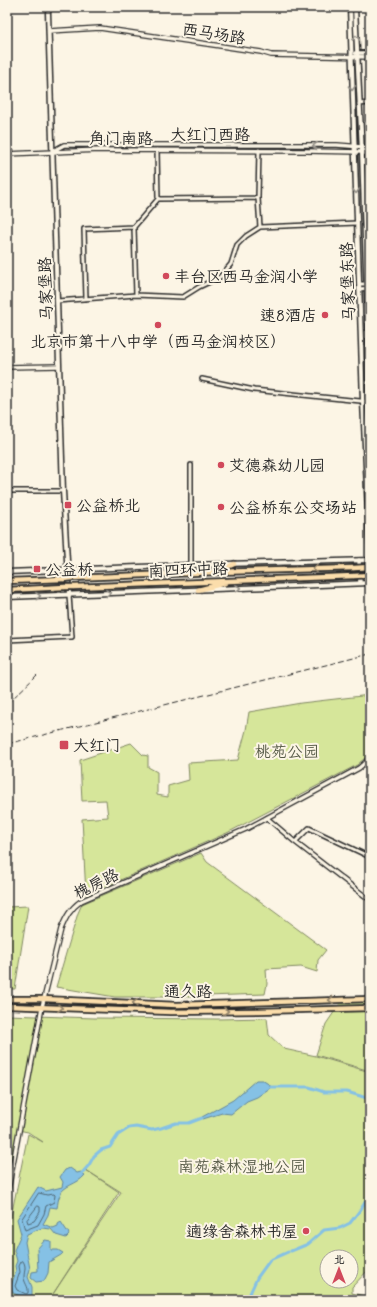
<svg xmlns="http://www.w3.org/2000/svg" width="377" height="1307" font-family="Mynerve,'LXGW WenKai TC',sans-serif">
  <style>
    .green { fill: #d6e69a; stroke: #808862; fill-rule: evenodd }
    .water { fill: #85c1e5; stroke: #61859b }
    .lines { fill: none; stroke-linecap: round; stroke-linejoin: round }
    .shore { stroke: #4f6775; stroke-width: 1 }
    .canal { stroke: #85c1e5; stroke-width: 3 }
    .minor-casing { stroke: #2b2b2b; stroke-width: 6 }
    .tertiary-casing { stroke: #2b2b2b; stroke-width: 6 }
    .secondary-casing { stroke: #2b2b2b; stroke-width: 7 }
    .primary-casing { stroke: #2b2b2b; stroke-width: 8 }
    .trunk-casing { stroke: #2b2b2b; stroke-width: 8 }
    .minor { stroke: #fcf5e5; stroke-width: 3 }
    .tertiary { stroke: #fcf5e5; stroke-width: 3.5 }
    .secondary { stroke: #fcf5e5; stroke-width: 4 }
    .primary { stroke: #fbddab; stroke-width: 4.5 }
    .trunk { stroke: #fbddab; stroke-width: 4.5 }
    .rail { stroke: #2b2b2b; stroke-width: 1; stroke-dasharray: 6 3; stroke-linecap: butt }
    .trunk-bridge-casing { stroke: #2b2b2b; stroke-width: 8; stroke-linecap: butt }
    .trunk-bridge { stroke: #fbddab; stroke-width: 4.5 }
    .oneway { stroke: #949088 }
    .oneway2 { stroke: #93846b }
    .poi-dot { fill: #d1495b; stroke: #fcf5e5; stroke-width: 1.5 }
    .labels { text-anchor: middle; stroke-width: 4; stroke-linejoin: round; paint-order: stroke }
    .street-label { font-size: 16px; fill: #2b2b2b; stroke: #fcf5e5 }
    .poi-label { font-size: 16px; fill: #2b2b2b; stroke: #fcf5e5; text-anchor: start }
    .park-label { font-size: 16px; fill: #565a47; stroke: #fcf5e5 }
  </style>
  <rect width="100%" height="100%" fill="#fcf5e5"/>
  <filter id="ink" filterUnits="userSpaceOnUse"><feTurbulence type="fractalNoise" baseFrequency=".025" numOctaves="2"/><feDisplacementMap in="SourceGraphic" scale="8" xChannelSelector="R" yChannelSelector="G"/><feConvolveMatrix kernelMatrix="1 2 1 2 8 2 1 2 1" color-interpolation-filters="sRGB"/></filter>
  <g filter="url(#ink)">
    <path class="green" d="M370,695V751L365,758L357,765L227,833L86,895L82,819L108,817L106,800L82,801L80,760L131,743L143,755L148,756V767L157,772V795L168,797V786L189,780L188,763L238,760L246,730L249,712L301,703Z
      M201,853L207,862L326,950L318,960L317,972L301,967L266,969L267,984L265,994L177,997H115L56,987L78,913L82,904Z
      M28,906L15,989H7V907Z
      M370,1001V1071L316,1055L326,1024L341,1002Z
      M7,1015L94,1018L219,1019L267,1018L269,1035L284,1049L316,1056L370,1072V1268L352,1287V1293L364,1296L370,1295V1300H10L7,1299V1236L28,1134L43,1142L28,1132L18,1130L7,1184ZM86,1170L121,1192L53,1294L119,1192ZM327,1257H351V1281H327Z"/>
    <path class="water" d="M256,1080H262L270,1085V1088L257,1097L247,1101L231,1114L222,1113L203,1119L202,1117L233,1100Z
      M70,1168L77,1173L81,1172L85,1175C77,1185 63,1185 60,1195C58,1199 58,1203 57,1208L50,1207L48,1215L43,1224L53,1228L58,1226V1224L61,1222L67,1231H68L69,1235L66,1238L56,1235L51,1229L42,1228L27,1234L25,1242L30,1269L28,1277L32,1287V1298L27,1299L13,1293L11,1286L16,1271L15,1266L17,1261L14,1250L21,1234L17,1219L38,1187L46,1191L62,1187L63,1182L60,1177L65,1170Z
      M45,1240L51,1241V1250H58L63,1253L61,1255L49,1262L48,1273L44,1281L36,1282L31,1278L32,1272L38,1271L37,1249Z"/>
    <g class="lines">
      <path class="shore" d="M39,1193L47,1195L54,1194L55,1195L54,1202L46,1206L44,1214L38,1225L25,1230L22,1219Z
        M38,1206L40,1207V1212L34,1221L28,1223L27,1220Z
        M23,1261C27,1267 24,1271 24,1277C24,1283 29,1286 28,1293L26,1294L17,1290L15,1286L20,1272L19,1266L21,1262Z"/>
      <path class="canal" d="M270,1087H309L324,1092H347L370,1099
        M82,1173L89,1165L94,1156L101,1150L110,1147L118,1135L129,1128L136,1127L152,1130L161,1128L176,1123H189L202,1118
        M291,1251L308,1244L324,1230L340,1228L350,1223L361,1209L370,1194
        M247,1300L257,1278L270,1260L288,1252"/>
      <defs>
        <path id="minor" d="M359,104L370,103
          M259,150L258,198L260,227
          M158,199L258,198
          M134,227L136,295
          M359,284H370
          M359,289L370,288
          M86,299L84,229L134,227L158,199L157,150
          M57,301L136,295L183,297L199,287L220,277L231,264L237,245L246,236L260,227L357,223
          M202,379L254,390L370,402
          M7,491H63
          M191,565V465
          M7,640L72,637L69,595
          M267,818L295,842L370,900
          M295,842L309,828L370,857"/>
        <path id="tertiary" d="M49,31L100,28L261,52L271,55L370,57
          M355,53H370
          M53,151L64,145H337L362,147
          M7,154L100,150L306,151L362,152
          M7,367L59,366
          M359,560L360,583
          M7,1196L42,1007L61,929C66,917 70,909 81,901L246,829L359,768L367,761L370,755"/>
        <path id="secondary" d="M49,7L48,13L63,491L69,595
          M350,7L363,402L370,556
          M355,7L362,152L370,382
          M362,147L370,148
          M362,152L370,154
          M7,572L191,565L370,560
          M7,597L370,583"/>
        <path id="primary" d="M7,999H43L177,1005L370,999
          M7,1006L171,1012L259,1011L370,1008"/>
        <path id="trunk" d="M219,571L234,564
          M73,578L217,572L354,568
          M7,581L64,579
          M73,587L354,576
          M7,590L65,587
          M198,590L225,583"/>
      </defs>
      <use href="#minor" class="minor-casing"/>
      <use href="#tertiary" class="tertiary-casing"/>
      <use href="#secondary" class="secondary-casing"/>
      <use href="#primary" class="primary-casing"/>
      <use href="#trunk" class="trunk-casing"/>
      <use href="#minor" class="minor"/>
      <use href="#tertiary" class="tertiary"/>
      <use href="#secondary" class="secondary"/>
      <use href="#primary" class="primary"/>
      <use href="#trunk" class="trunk"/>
      <path class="rail" d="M7,704L37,675
        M7,744L370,654"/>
      <defs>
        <path id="trunk-bridge" d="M354,568L370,567
          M354,576L370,575
          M64,579L73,578
          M65,587H73"/>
      </defs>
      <use href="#trunk-bridge" class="trunk-bridge-casing"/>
      <use href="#trunk-bridge" class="trunk-bridge"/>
    </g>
    <defs><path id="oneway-chevron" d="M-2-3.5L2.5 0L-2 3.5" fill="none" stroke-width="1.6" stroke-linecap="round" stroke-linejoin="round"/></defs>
    <g class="oneway">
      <use href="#oneway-chevron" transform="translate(356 38) rotate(-92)"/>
      <use href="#oneway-chevron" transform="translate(352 88) rotate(88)"/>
      <use href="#oneway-chevron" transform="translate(315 146) rotate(180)"/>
      <use href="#oneway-chevron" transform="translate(356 191) rotate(88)"/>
      <use href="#oneway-chevron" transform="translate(238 588) rotate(-3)"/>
      <use href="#oneway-chevron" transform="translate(108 593) rotate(-2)"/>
      <use href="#oneway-chevron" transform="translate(38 596) rotate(-2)"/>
    </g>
    <g class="oneway2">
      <use href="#oneway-chevron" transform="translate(315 569) rotate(179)"/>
      <use href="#oneway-chevron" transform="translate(331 1000) rotate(178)"/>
      <use href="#oneway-chevron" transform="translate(135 1003) rotate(-178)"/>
      <use href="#oneway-chevron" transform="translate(60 1008) rotate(2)"/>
      <use href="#oneway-chevron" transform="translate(226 1011)"/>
    </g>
  </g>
  <g class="poi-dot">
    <circle cx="166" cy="276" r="4"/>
    <circle cx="325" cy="315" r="4"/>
    <circle cx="158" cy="325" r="4"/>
    <circle cx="221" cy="465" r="4"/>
    <rect x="64" y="501" width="8" height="8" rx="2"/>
    <circle cx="221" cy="507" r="4"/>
    <rect x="33" y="565" width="8" height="8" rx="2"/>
    <rect x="59" y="740" width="10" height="10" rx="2"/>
    <circle cx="306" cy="1231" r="4"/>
  </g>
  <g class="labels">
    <g class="street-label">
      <text transform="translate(214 33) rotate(9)" y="6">西马场路</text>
      <text x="210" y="140">大红门西路</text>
      <text x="121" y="144">角门南路</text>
      <text transform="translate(347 282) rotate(-92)" y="6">马家堡东路</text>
      <text transform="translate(45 289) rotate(-92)" y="6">马家堡路</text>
      <text transform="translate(188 569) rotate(-2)" y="6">南四环中路</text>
      <text transform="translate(96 883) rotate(-26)" y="6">槐房路</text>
      <text x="188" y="997">通久路</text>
    </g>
    <g class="poi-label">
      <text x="174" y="282">丰台区西马金润小学</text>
      <text x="317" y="321" text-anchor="end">速8酒店</text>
      <text x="158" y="347" text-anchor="middle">北京市第十八中学（西马金润校区）</text>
      <text x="229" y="471">艾德森幼儿园</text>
      <text x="76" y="511">公益桥北</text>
      <text x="229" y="513">公益桥东公交场站</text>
      <text x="45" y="575">公益桥</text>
      <text x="73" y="751">大红门</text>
      <text x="298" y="1237" text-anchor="end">遖缘舍森林书屋</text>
    </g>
    <g class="park-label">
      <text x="287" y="757">桃苑公园</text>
      <text x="242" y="1172">南苑森林湿地公园</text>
    </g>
  </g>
  <rect width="377" height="1307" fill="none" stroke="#fcf5e5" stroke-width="24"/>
  <rect x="12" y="12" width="353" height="1283" fill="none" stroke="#2b2b2b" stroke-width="1.5" filter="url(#ink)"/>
  <g transform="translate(339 1269)"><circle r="19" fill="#fcf5e5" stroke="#a8a49b"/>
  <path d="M0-3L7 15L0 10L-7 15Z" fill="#d1495b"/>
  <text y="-6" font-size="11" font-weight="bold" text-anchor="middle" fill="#2b2b2b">北</text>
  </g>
</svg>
